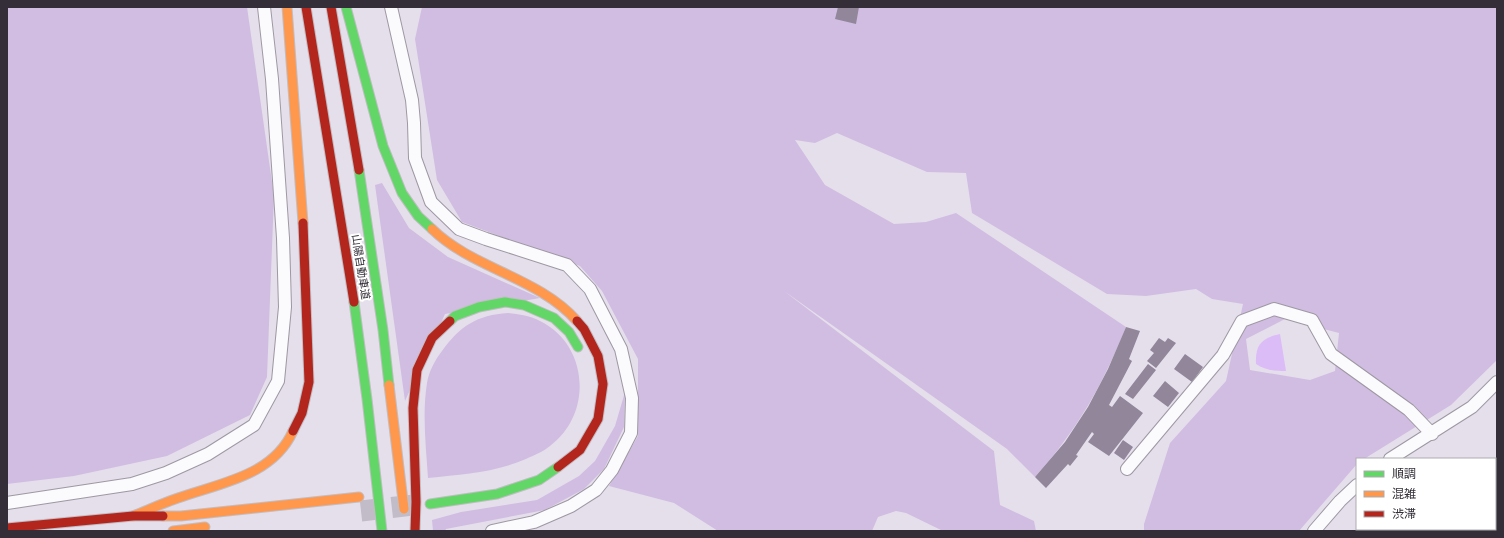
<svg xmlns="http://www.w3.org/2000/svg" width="1504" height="538" font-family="Mulish,'Noto Sans JP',sans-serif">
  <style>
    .green { fill: #d1bde2; fill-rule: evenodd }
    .water { fill: #dcbcf7 }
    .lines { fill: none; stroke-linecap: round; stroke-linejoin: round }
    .river { stroke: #dcbcf7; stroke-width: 23 }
    .building { fill: #91869a }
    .highway-tunnel { stroke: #c1bcc8; stroke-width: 21; stroke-dasharray: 21 10; stroke-linecap: butt }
    .street-casing { stroke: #9d98a2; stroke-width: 14 }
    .fast-casing { stroke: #c1bec4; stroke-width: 11 }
    .slow-casing { stroke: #c1bec4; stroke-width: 11 }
    .jam-casing { stroke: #c1bec4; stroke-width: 11 }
    .street { stroke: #fbfafc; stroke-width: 12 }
    .fast { stroke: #63d668; stroke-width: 9 }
    .slow { stroke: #ff974d; stroke-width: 9 }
    .jam { stroke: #b3261e; stroke-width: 9 }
    .labels { text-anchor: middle; stroke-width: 4; stroke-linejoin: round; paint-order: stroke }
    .street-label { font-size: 11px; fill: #332e37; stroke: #fff }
  </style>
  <rect width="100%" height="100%" fill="#e5dfec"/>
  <path class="green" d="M7,7H247L274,196L267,377L250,415L167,456L74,476L7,484Z
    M422,7H1497V360L1451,405L1364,459H1357V464L1299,531H1144V524L1170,443L1226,381L1243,304L1212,299L1196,289L1146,296L1107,294L972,213L966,173L927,172L837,133L815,143L795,140L825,185L894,224L926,222L956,213L1126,327C1102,386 1078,429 1035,477L1007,449L784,291L994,451L1000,505L1034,521L1036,531H943L906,513L896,511L878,517L872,531H718L674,503L609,486L638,436V359L602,291L580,266L462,222L437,180L415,39ZM1285,319L1339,333L1335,371L1310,380L1250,370L1246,339Z
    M382,183L409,228L448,257L540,298L445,314L405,401L375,185Z
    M508,313C519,314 531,316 540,321C589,345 593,414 550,446C543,452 534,455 526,459C493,473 463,474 428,478C426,447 422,414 427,383C429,371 435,360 442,351C460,326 477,315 508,313Z
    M625,392L624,427L604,469L584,489L545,510L446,529L445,531H433L432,520L461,512L537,500L579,476L595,461L615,426Z"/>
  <path class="water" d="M1280,334L1286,371C1275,371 1265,370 1256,364C1255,344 1262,338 1280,334Z"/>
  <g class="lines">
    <path class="river" d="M1495,489L1497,488
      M1415,531L1419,529"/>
  </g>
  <path class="building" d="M838,7H859L856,24L835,19Z
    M1126,327L1140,331L1129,359L1132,361L1109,405L1112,407L1120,396L1143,413L1109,456L1088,442L1094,434L1092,432L1076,455L1078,456L1070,466L1068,464L1046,488L1035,477L1065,442L1088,407L1108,369Z
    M1159,338L1165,342L1168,338L1176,343L1156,368L1147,361L1154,353L1150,350Z
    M1185,354L1203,367L1192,382L1174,369Z
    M1148,364L1156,370L1133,399L1125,394Z
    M1165,381L1179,393L1168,407L1153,396Z
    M1123,440L1133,447L1124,460L1114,453Z"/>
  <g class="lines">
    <path class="highway-tunnel" d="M361,511L422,504"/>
    <defs>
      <path id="street" d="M391,7L412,100L414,123L415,158L431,202L459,229L486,239L567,265L590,289L621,349L632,398L631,433L612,470L596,490L571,506L534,522L492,531
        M1390,459L1472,407L1497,382
        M1127,469L1223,355L1242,321L1274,309L1312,320L1331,354L1409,410L1432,434
        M1495,475L1497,474
        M7,503L132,484L166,473L208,454L254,425L278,381L285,307L283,238L272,79L264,7
        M1314,531L1340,501L1357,485
        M1384,531L1388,529"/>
      <path id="fast" d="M346,7L383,146L402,193L418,216L432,229
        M359,170L383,330L389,385
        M354,302L367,399L382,531
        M450,321L455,316L479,307L505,302L524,305L554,318L569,332L578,347
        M430,504L497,494L539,480L558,467"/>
      <path id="slow" d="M287,7L303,223
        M432,229C473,269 538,277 577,321
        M389,385L404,509
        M133,516C148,510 163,503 178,498C220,483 273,476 293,431
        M163,516H181L359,497
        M173,531L205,527"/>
      <path id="jam" d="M306,7L354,302
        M331,7L359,170
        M293,431L302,413L309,382L303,223
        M558,467L580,450L598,419L603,384L598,356L584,329L577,321
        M7,528L133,516H163
        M415,531L416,502L413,408L417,370L432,338L450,321"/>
    </defs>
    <use href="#street" class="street-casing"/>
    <use href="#fast" class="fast-casing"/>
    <use href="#slow" class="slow-casing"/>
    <use href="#jam" class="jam-casing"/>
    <use href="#street" class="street"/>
    <use href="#fast" class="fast"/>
    <use href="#slow" class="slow"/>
    <use href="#jam" class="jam"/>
  </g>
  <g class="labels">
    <g class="street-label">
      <text transform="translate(361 267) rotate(81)" y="4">山陽自動車道</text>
    </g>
  </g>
  <rect width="1504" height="538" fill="none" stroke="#332e37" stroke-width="16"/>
  <rect x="1356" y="458" width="140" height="72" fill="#ffffff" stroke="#adabaf"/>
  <rect x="1364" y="471" width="20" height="6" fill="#63d668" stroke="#adabaf"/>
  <text x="1392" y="478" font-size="12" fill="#332e37">順調</text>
  <rect x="1364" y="491" width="20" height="6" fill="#ff974d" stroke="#adabaf"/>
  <text x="1392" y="498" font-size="12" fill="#332e37">混雑</text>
  <rect x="1364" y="511" width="20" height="6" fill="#b3261e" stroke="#adabaf"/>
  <text x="1392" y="518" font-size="12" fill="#332e37">渋滞</text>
</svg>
